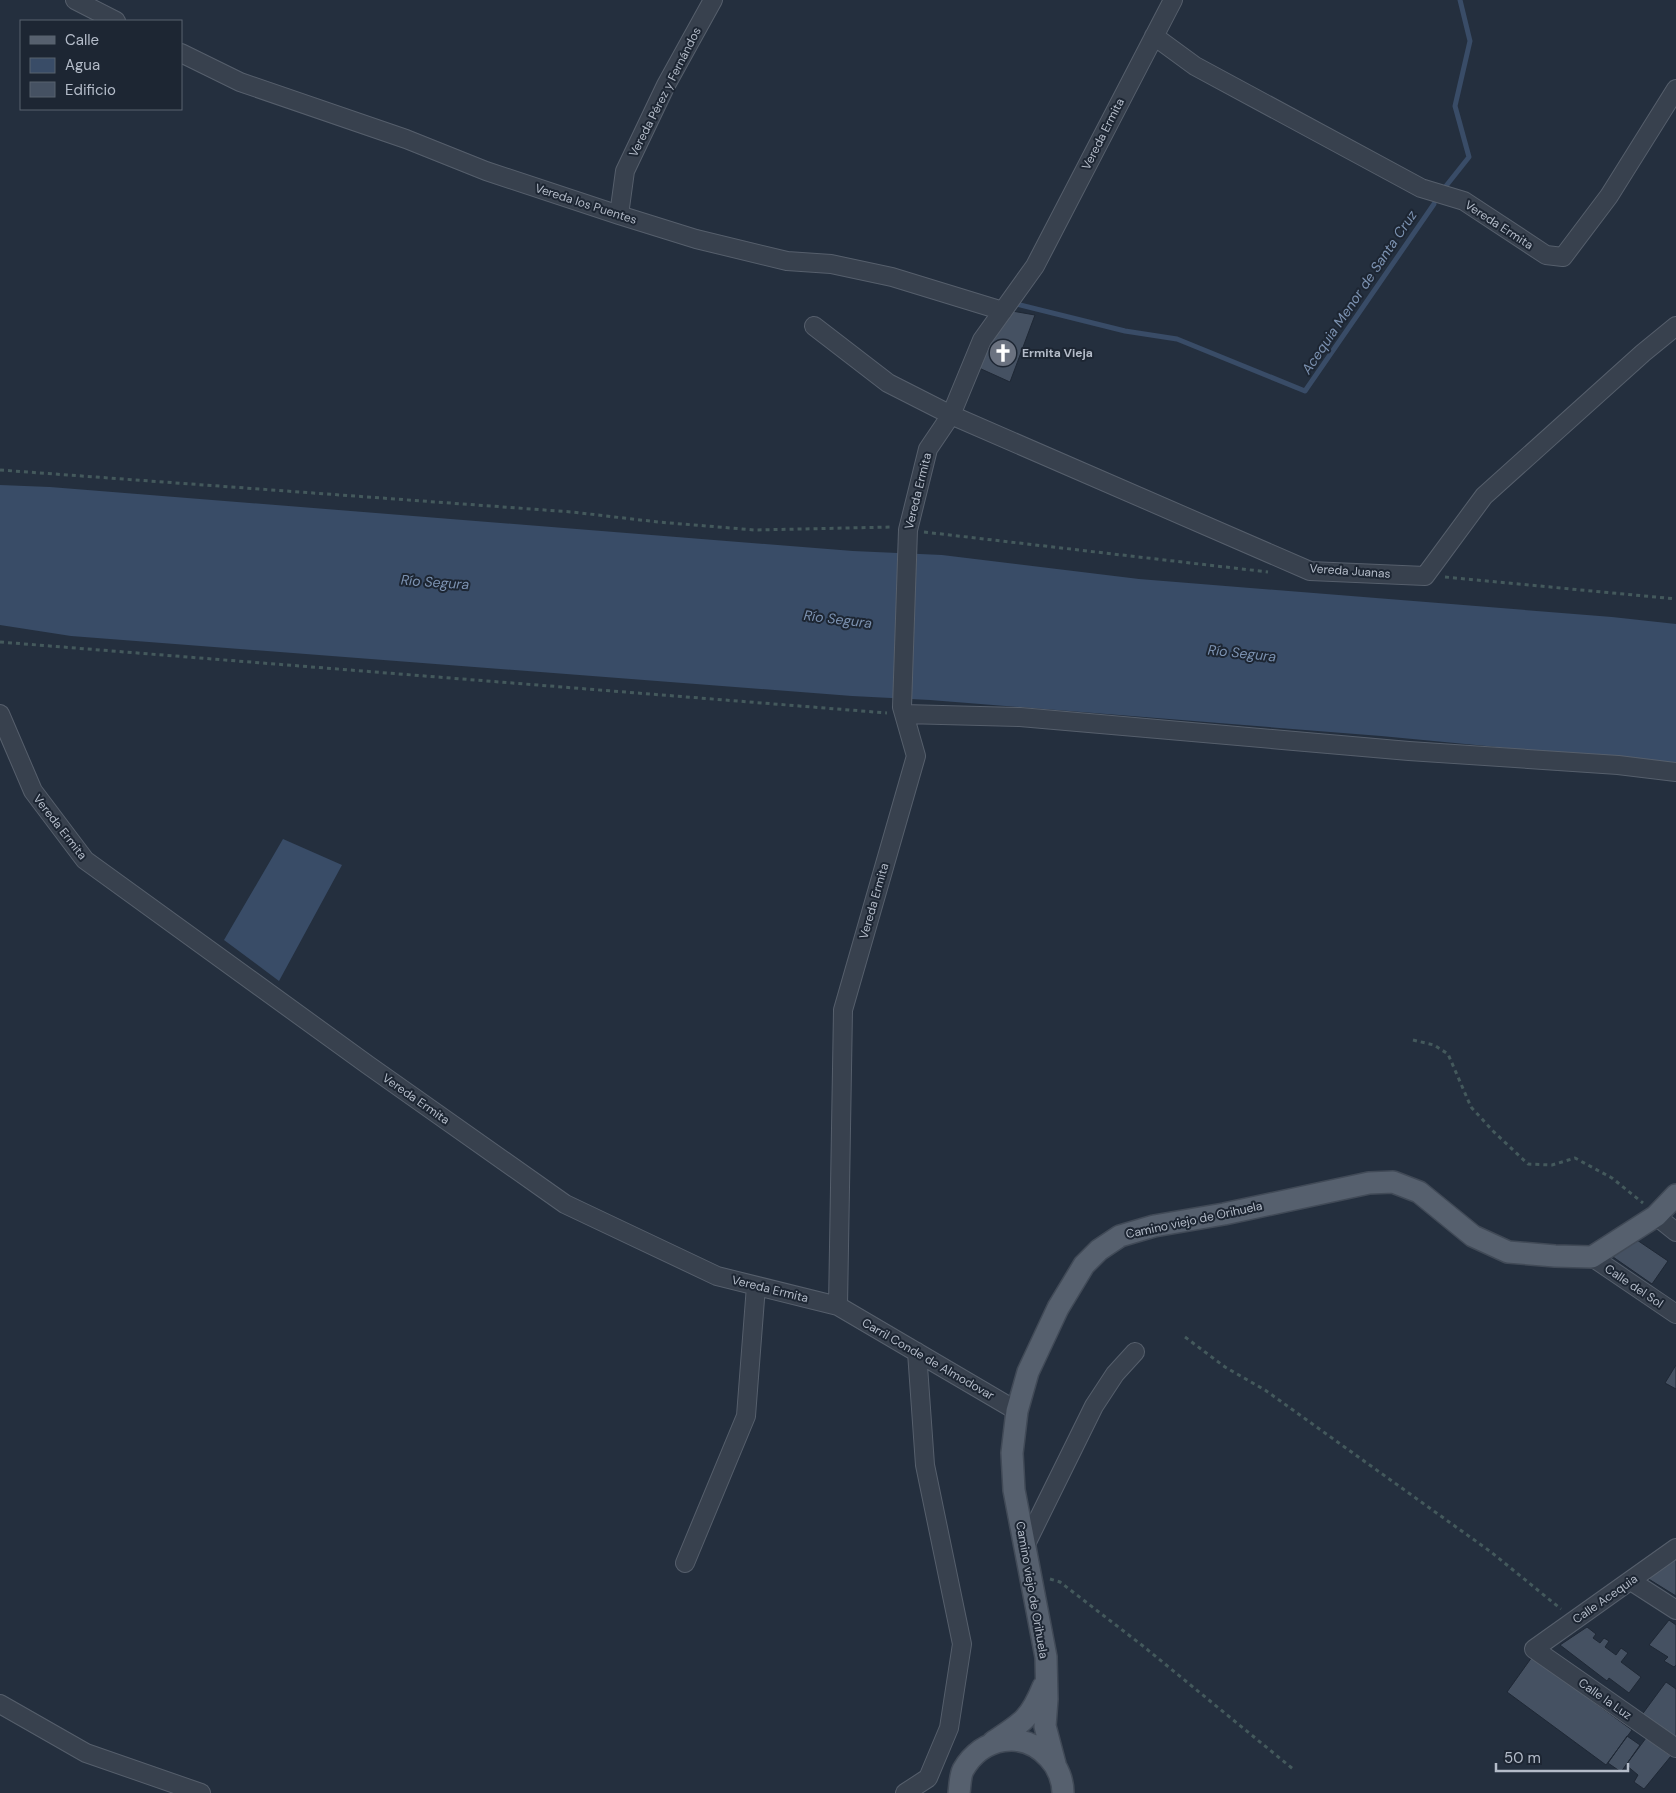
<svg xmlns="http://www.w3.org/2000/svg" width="1676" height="1793" font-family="'DM Sans',sans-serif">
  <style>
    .water { fill: #394c67 }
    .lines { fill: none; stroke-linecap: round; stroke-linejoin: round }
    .stream { stroke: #394c67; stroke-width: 5 }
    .building { fill: #455162; stroke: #1f2835 }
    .minor-casing { stroke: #565f6c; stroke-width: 20 }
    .major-casing { stroke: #414a57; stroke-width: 24 }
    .path { stroke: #44595c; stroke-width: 3; stroke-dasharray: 4 4; stroke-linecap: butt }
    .minor { stroke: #38414e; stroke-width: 18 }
    .major { stroke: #56606e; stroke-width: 21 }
    .labels { text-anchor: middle; stroke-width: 4; stroke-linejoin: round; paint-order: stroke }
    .street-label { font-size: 12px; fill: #b4bcc9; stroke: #1d2633 }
    .poi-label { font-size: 12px; font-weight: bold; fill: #b4bcc9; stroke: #1d2633; text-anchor: start }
    .water-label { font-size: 14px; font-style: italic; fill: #7c92b1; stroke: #1d2633 }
  </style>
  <rect width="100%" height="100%" fill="#242f3e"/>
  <path class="water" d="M0,485L50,487L853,551L942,555L1139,579L1612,617L1676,624V764L1381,736L930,700L852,696L71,636L0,625Z
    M283,839L342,865L279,981L224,940Z"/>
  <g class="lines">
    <path class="stream" d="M1446,186L1469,157L1455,106L1470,41L1460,0
      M1016,304L1125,331L1177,339L1305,391L1434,204"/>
  </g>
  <path class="building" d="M1012,311L1035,315L1010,382L979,368L993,338Z
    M1634,1238L1668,1261L1652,1284L1613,1257Z
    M1676,1365V1389L1665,1383Z
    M1676,1558V1596L1647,1578Z
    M1669,1620L1676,1625V1665L1674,1667L1664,1661L1668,1657L1649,1645Z
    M1587,1627L1596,1634L1593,1638L1600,1643L1604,1638L1609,1641L1605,1647L1616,1655L1621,1648L1628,1653L1621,1662L1641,1677L1629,1693L1609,1678L1607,1681L1560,1645Z
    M1532,1657L1632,1730L1606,1765L1507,1692Z
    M1666,1682L1676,1689V1742L1641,1716Z
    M1627,1736L1640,1745L1621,1772L1608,1763Z
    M1646,1738L1671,1756L1644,1789L1634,1782L1638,1775L1626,1765Z"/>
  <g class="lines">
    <defs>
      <path id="minor" d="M75,0L116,21
        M1154,36L1195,66L1421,188L1464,201L1546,255L1563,257L1609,196L1676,89
        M181,53L240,82L406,139L486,171L619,215L696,239L787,261L831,264L892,277L1003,311
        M619,215L625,171L666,85L713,0
        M814,326L888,383L951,415L1310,571L1425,576L1484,496L1643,353L1676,326
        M0,714L33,791L85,860L368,1065L565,1204L717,1276L838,1306L1017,1411
        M904,714L1020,717L1409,751L1618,765L1676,772
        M1656,1216L1676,1232
        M1592,1257L1676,1314
        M838,1306L843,1010L916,756L902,707L908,530L928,449L951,415L982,340L1035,266L1173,0
        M1024,1548L1094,1406L1115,1374L1135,1352
        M1676,1548L1534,1649L1676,1748
        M685,1563L746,1416L756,1286
        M1631,1581L1676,1610
        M0,1704L86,1753L201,1793
        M905,1793L928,1778L949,1728L962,1644L925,1465L917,1352"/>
      <path id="major" d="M993,1742C1022,1723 1030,1719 1043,1687
        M1055,1764L1045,1726L1047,1699L1046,1657L1014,1490L1012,1453L1017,1411L1028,1372L1058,1308L1084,1265L1099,1250L1120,1236L1154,1226L1224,1214L1369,1183L1393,1182L1419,1192L1473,1236L1508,1252L1555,1256L1592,1257L1656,1216L1676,1195
        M959,1793C960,1786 960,1776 963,1770C982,1737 1023,1729 1049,1758C1058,1767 1063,1781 1063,1793"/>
    </defs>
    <use href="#minor" class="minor-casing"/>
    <use href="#major" class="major-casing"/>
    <path class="path" d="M0,470L572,512L658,522L755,530L893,527
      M924,532L1268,572
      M1445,577L1676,599
      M0,642L887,713
      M1413,1040L1434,1045L1448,1054L1471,1107L1493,1131L1528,1164L1552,1165L1575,1158L1612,1178L1643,1203
      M1185,1337L1225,1367L1265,1390L1491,1552L1561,1609
      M1050,1579L1060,1582L1143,1646L1293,1769"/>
    <use href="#minor" class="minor"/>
    <use href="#major" class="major"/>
  </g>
  <defs>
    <symbol id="church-disc" viewBox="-11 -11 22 22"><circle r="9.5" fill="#6b7280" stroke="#1d2633"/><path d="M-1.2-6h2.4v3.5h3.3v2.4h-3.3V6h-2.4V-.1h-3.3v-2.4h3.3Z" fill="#fff"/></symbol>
  </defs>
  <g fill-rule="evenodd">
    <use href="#church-disc" x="987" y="337" width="32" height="32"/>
  </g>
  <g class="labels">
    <g class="street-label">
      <text transform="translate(665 92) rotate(-63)" y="4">Vereda Pérez y Fernándos</text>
      <text transform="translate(1103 134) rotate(-63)" y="4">Vereda Ermita</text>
      <text transform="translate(586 204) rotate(18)" y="4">Vereda los Puentes</text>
      <text transform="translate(1499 225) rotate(33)" y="4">Vereda Ermita</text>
      <text transform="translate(918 491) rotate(-76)" y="4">Vereda Ermita</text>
      <text transform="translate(1350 571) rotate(4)" y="4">Vereda Juanas</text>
      <text transform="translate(60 827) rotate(52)" y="4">Vereda Ermita</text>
      <text transform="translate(874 901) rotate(-74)" y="4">Vereda Ermita</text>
      <text transform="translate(416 1099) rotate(35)" y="4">Vereda Ermita</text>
      <text transform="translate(1194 1220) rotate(-12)" y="4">Camino viejo de Orihuela</text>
      <text transform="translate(1634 1286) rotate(34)" y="4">Calle del Sol</text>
      <text transform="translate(770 1289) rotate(14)" y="4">Vereda Ermita</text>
      <text transform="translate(928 1359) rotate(30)" y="4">Carril Conde de Almodovar</text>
      <text transform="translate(1032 1590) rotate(80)" y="4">Camino viejo de Orihuela</text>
      <text transform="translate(1605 1599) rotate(-35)" y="4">Calle Acequia</text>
      <text transform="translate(1605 1699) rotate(35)" y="4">Calle la Luz</text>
    </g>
    <g class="poi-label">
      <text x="1022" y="357">Ermita Vieja</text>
    </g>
    <g class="water-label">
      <text transform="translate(1359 292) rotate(-56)" y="5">Acequia Menor de Santa Cruz</text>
      <text transform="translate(435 582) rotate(4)" y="5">Río Segura</text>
      <text transform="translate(838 619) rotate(7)" y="5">Río Segura</text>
      <text transform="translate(1242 653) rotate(6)" y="5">Río Segura</text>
    </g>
  </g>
  <rect x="20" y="20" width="162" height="90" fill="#1d2633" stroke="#59626f"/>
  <rect x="30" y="36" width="25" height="8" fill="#56606e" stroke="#59626f"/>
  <text x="65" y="45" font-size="15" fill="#b4bcc9">Calle</text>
  <rect x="30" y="58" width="25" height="15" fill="#394c67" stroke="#59626f"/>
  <text x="65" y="70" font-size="15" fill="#b4bcc9">Agua</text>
  <rect x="30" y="82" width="25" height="15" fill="#455162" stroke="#59626f"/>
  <text x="65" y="95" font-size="15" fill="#b4bcc9">Edificio</text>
  <path d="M1496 1763v8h132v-8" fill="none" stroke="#b4bcc9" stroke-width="2.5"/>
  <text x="1504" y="1763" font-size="15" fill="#b4bcc9" stroke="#1d2633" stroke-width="4" paint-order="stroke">50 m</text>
</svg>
